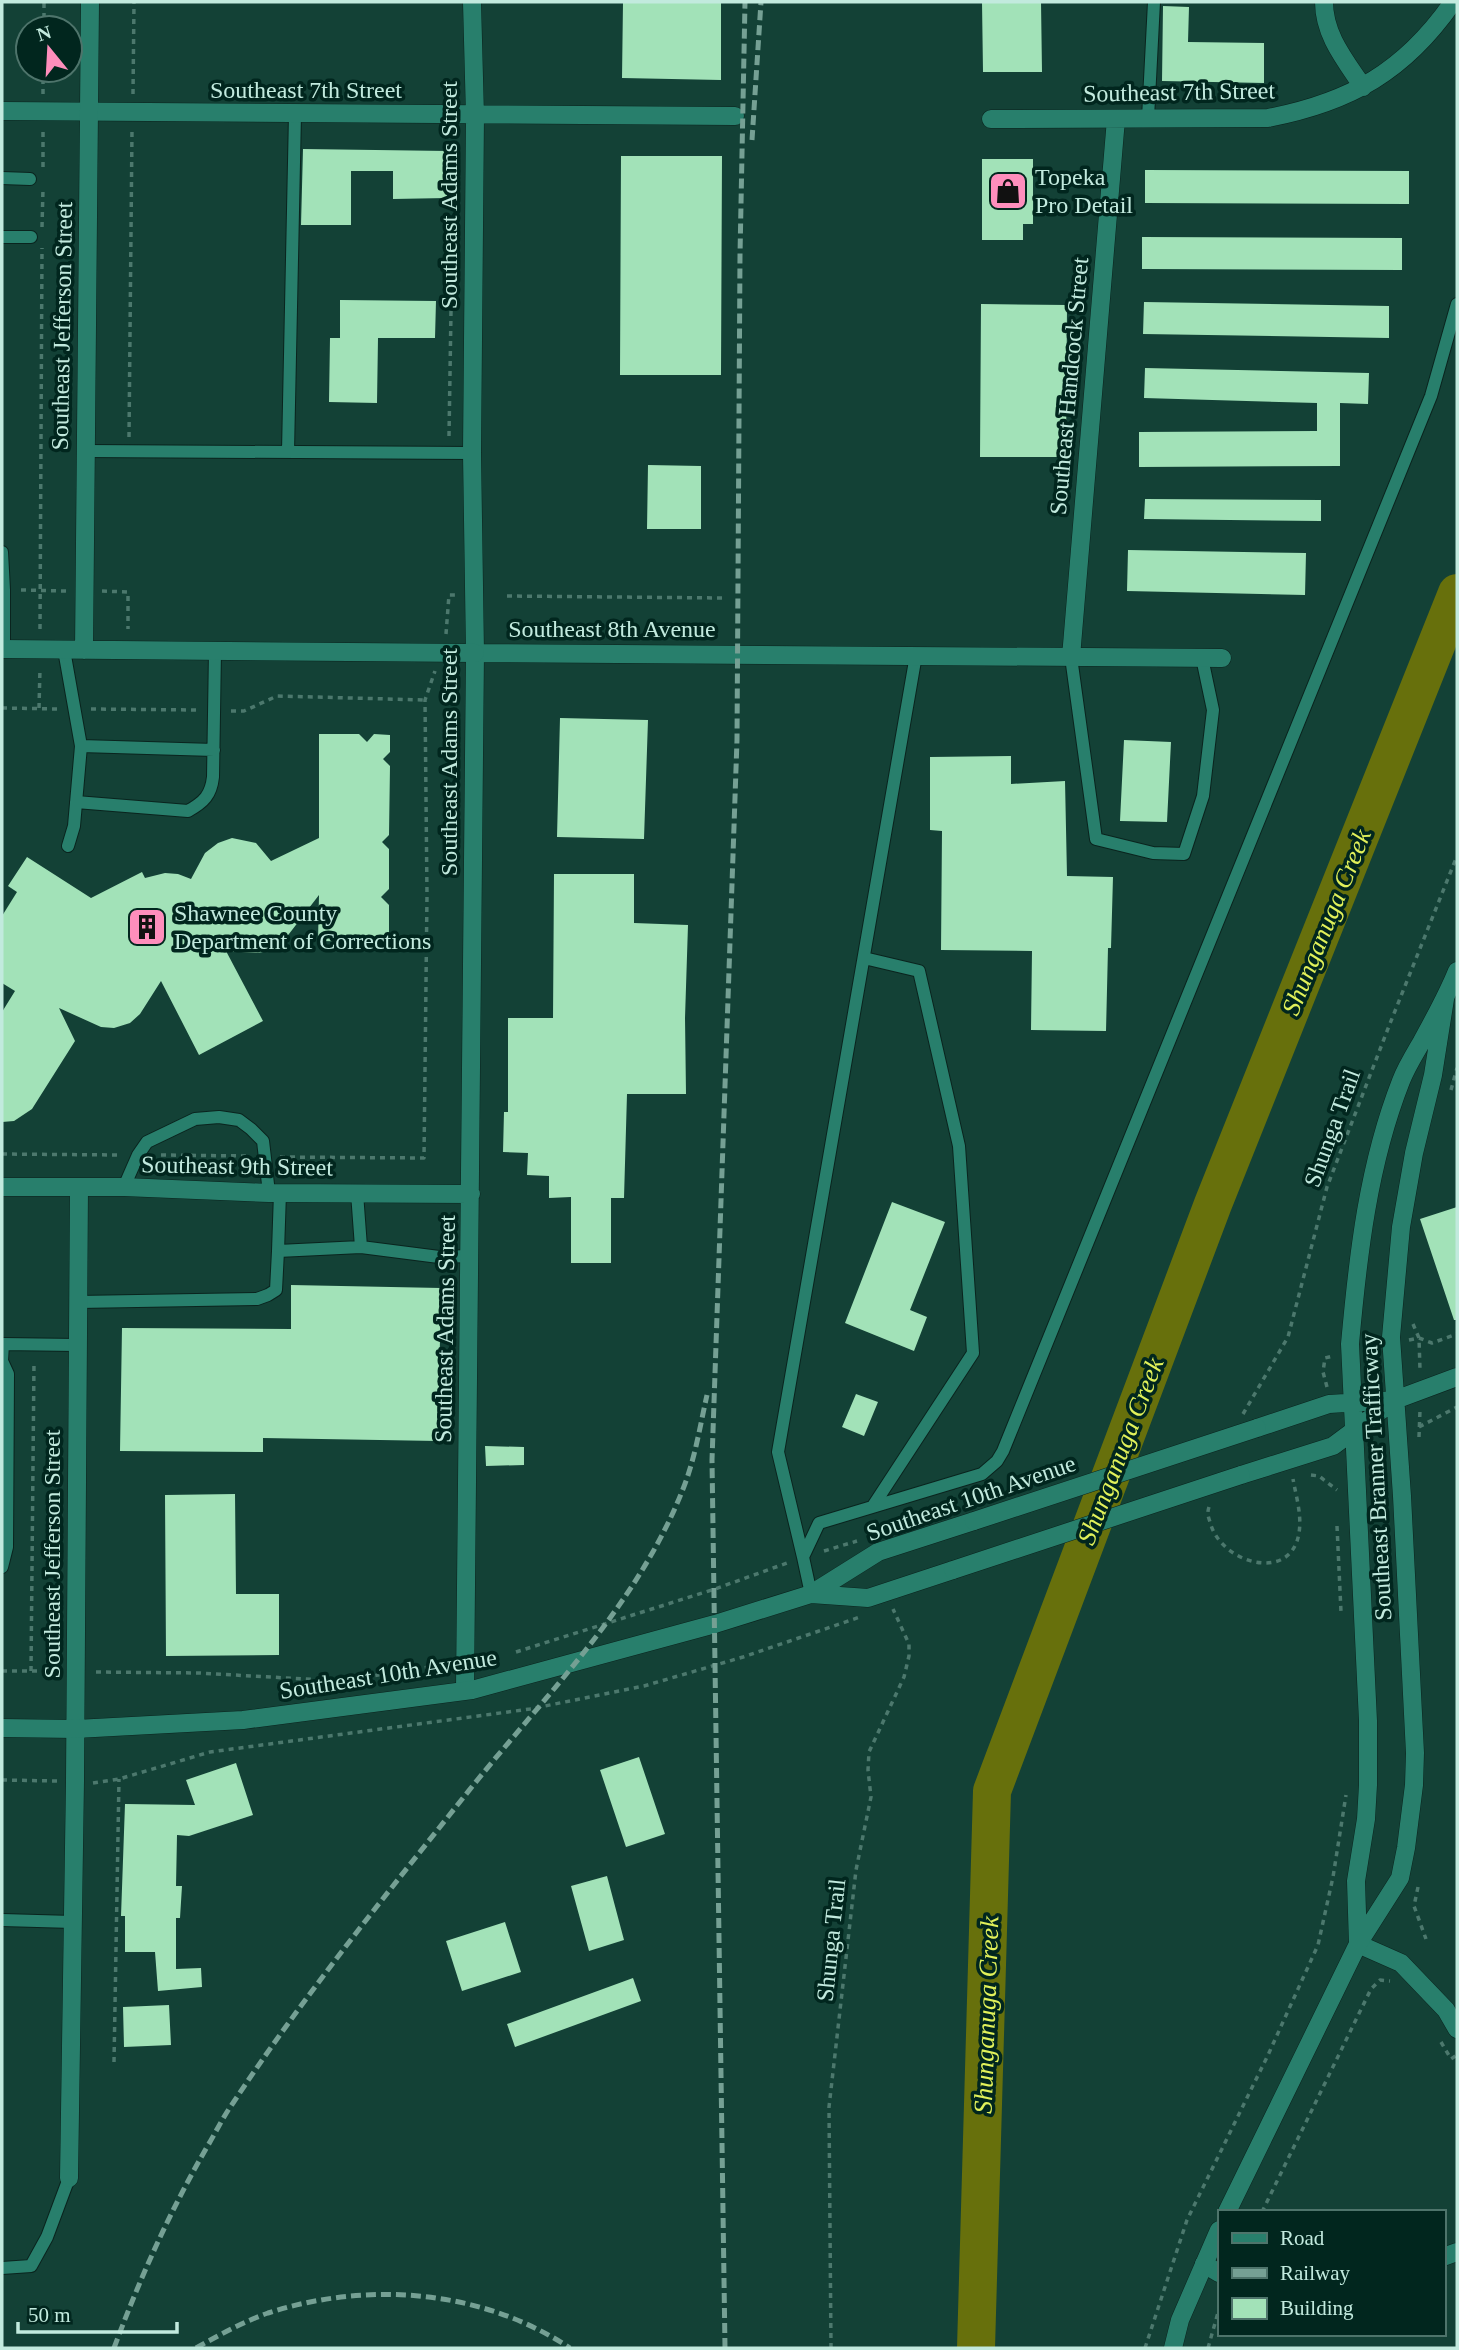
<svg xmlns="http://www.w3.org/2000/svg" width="1459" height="2350" font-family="'Times New Roman',serif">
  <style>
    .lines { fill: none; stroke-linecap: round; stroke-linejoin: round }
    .river { stroke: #67700c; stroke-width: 38 }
    .building { fill: #a2e2b8 }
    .service-casing { stroke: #0a241e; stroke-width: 14 }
    .minor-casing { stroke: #0a241e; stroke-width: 19 }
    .tertiary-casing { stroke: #0a241e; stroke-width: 19 }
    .secondary-casing { stroke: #0a241e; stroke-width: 19 }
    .path { stroke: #4c786d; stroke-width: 3.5; stroke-dasharray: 5 5; stroke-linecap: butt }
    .service { stroke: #287f6c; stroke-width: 12 }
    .minor { stroke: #287f6c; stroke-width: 18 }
    .tertiary { stroke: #287f6c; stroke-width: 18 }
    .secondary { stroke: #287f6c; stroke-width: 18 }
    .rail { stroke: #75a094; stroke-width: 5; stroke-dasharray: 10 5; stroke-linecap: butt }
    .secondary-bridge-casing { stroke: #0a241e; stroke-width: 19; stroke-linecap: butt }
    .secondary-bridge { stroke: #287f6c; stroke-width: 18 }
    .labels { text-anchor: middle; stroke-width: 7; stroke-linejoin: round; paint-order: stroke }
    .street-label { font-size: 24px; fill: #c2eade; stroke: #01261e }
    .poi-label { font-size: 24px; fill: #c2eade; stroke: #01261e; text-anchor: start }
    .water-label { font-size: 26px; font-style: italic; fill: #e1f15a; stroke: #01261e }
  </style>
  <rect width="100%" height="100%" fill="#134136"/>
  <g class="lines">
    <path class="river" d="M976,2348L992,1791L1213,1204L1457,593"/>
  </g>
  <path class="building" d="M623,2H721V80L622,78Z
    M982,2H1041L1042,72H983Z
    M1163,6L1189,7L1188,42L1264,43V83L1162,81Z
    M303,149L448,151L447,198L393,199V171H351V225H301Z
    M621,156H722L721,375H620Z
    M982,159H1033V224H1023V240H982Z
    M1145,170L1409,171V204L1145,203Z
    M1142,237L1402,238V270L1142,269Z
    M340,300L436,301L435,338H378L377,403L329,402L330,338H340Z
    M1144,302L1389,306V338L1143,334Z
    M981,304L1067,305L1066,457H980Z
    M1145,368L1369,373L1368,404L1340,403V466L1139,467V432L1317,431V403L1144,398Z
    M648,465L701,466V529H647Z
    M1145,499L1321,500V521L1144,519Z
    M1128,550L1306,553L1305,595L1127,591Z
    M560,718L648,720L644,839L557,837Z
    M319,734H359L367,742L374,734L390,735V752L383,759L390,766L389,835L382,842L389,849V889L381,897L389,905V942L318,941L319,895L282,943L270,951L256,953L226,951L263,1021L199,1055L161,981L140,1014L130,1023L114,1028L101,1027L59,1008L75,1041L32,1109L14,1121L2,1122V1012L15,991L2,983V916L17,892L8,886L27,857L91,898L142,872L145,878L165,873L178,874L191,879L205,853L218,843L232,838L256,843L271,861L319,838Z
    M1124,740L1171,742L1167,822L1120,821Z
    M1011,756V784L1065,781L1067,876L1113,877L1111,948H1108L1106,1031L1031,1030L1032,951L941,950L942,831L930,830V757Z
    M554,874H634V923L688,925L685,1018L686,1094H627L624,1198H611V1263H571V1197L549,1198V1176L527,1175L528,1153L503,1152L504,1112H508V1018H553Z
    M892,1202L945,1222L910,1310L927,1317L914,1351L845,1323Z
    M1457,1207V1320H1454L1420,1219Z
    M291,1285L441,1288L438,1441L263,1438V1452L120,1451L122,1328L291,1329Z
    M856,1394L878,1402L864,1436L842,1427Z
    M485,1446L524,1447V1465L486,1466Z
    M235,1494L236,1594H279V1655L166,1656L165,1495Z
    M639,1757L665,1834L626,1847L600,1770Z
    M236,1763L253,1815L189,1836L177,1835L176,1886H182L180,1918H176V1969L201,1968L202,1987L158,1991L155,1952H125V1916H121L125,1804L195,1805L186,1780Z
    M607,1876L624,1940L589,1951L571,1886Z
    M505,1922L521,1972L462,1991L446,1941Z
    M633,1978L641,2001L515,2047L507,2024Z
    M169,2005L171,2045L124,2047L123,2007Z"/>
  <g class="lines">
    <defs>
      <path id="service" d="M1148,118L1154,2
        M2,178L30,179
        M2,237H31
        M85,451L472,453
        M288,452L295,114
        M2,552L4,590V649
        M64,650L81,746L74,826L68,846
        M1071,657L1096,839L1153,853L1184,854L1203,796L1213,710L1202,658
        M81,746L214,750
        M76,802L188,811C204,802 211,795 213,777L215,651
        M864,958L919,971L959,1146L973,1353L873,1506
        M124,1187L138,1155L147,1142L195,1119L219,1117L239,1120L251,1129L263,1141L269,1193
        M357,1193L361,1247
        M278,1251L280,1193
        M78,1302L257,1299L268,1295L276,1290L278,1251L361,1247L439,1257L470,1256
        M2,1344L77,1345
        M803,1557L778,1452L916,655
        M2,1567L7,1547L8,1374L2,1361L3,1344
        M811,1594L803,1557L819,1523L982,1474L997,1461L1003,1451L1431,396L1457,304
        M2,1920L73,1922
        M2,2268L31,2266L47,2237L69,2178"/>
      <path id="minor" d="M1324,2C1324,35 1345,60 1363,87
        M2,111L735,116
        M991,119L1268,118C1351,102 1405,71 1453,2
        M475,653L1222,658
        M1071,657L1116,119
        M2,1187H124L269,1193L471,1194
        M465,1690L475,653L472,453L475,116L472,2
        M69,2178L75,1781L79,1187
        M1443,2257L1457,2252
        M1204,2264L1219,2273"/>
      <path id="tertiary" d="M2,649L475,653
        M84,650L90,2
        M1358,1944L1401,1963L1446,2010L1457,2029"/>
      <path id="secondary" d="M1257,1428L1329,1404L1395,1400L1457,1377
        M1241,1475L1333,1446L1395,1400
        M811,1594L868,1598L953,1570
        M2,1728L76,1729L243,1720L472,1690L715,1624L811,1594L878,1552L974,1521
        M1358,1944L1356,1881L1366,1819L1368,1785V1721L1350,1344C1358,1255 1368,1165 1401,1081C1406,1068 1414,1055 1421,1043C1434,1019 1447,996 1457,971
        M1227,2212L1358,1944L1400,1878L1406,1848L1414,1785L1415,1753L1402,1496L1391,1337L1401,1227L1414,1153L1433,1075L1445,999
        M1173,2348L1180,2320L1219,2230"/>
    </defs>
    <use href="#service" class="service-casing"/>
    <use href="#minor" class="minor-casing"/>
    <use href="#tertiary" class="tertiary-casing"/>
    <use href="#secondary" class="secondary-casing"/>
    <path class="path" d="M44,28V2
      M43,94V70
      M133,94L134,2
      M43,167V129
      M42,227L43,189
      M449,436L452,249
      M129,437L132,130
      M21,590L66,591
      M102,591L128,592V629
      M507,596L724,598
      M40,629L42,248
      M446,634L449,595H455
      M2,708L59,709
      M39,708L40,668
      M91,709L199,710
      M231,711H244L277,696L425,700
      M1451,1090L1457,1068
      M2,1154L121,1155
      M161,1155L247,1156
      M280,1157L424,1158L427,895L425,700L435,671
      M1413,1324L1419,1338L1420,1370
      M1409,1340L1419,1338L1432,1343L1457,1334
      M1327,1387L1323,1372L1325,1358L1333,1356
      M1243,1414L1288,1337L1327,1187L1389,1026L1457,856
      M1419,1427L1457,1407
      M1419,1437L1420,1410
      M1311,1475L1319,1476L1337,1490
      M1209,1507C1207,1513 1208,1516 1210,1522C1220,1563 1291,1584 1299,1533C1302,1515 1296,1496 1293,1479
      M1337,1526L1341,1612
      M824,1551L857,1541
      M516,1652L715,1589L787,1563
      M2,1671H56
      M31,1671L34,1361
      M96,1672L199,1673L340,1681L435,1666
      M2,1780L57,1781
      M93,1783L119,1779L210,1752L530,1709L644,1686L743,1657L860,1617
      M1418,1887L1414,1906L1426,1939
      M1441,2042L1451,2059L1457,2055
      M114,2062L119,1779
      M1262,2212L1371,1989L1380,1980L1390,1981
      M831,2348L829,2107L856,1870L871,1797L868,1770L869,1752L904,1677L909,1656V1644L893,1609
      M1145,2348L1187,2220L1268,2055L1318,1945L1333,1877L1346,1795
      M1208,2348L1219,2309"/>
    <use href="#service" class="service"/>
    <use href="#minor" class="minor"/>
    <use href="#tertiary" class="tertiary"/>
    <use href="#secondary" class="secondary"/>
    <path class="rail" d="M752,140L761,2
      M114,2348C140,2278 170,2211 207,2147C216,2132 223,2117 233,2103C303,1997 384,1897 463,1798C541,1699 636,1609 683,1489C695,1459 700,1426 707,1395
      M196,2348C219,2335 243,2322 268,2313C367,2281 481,2289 570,2348
      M725,2348L712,1460L737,740L740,255L745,2"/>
    <defs>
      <path id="secondary-bridge" d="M974,1521L1257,1428
        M953,1570L1241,1475"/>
    </defs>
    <use href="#secondary-bridge" class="secondary-bridge-casing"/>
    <use href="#secondary-bridge" class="secondary-bridge"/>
  </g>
  <defs>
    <symbol id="shop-square" viewBox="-11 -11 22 22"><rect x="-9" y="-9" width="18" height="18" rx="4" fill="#fe8ebc" stroke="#01261e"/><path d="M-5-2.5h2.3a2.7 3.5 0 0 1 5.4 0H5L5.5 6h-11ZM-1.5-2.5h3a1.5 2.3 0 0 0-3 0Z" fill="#111"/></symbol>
    <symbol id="building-square" viewBox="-11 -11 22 22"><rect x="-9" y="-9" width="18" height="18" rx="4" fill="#fe8ebc" stroke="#01261e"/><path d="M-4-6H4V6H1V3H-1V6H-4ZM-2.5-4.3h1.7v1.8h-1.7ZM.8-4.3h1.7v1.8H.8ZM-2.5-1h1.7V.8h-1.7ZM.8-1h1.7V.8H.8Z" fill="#111"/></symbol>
  </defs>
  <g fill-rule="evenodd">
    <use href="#shop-square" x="986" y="169" width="44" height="44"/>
    <use href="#building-square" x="125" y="905" width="44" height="44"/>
  </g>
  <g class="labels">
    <g class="street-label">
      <text x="306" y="98">Southeast 7th Street</text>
      <text transform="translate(1179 92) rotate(-1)" y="8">Southeast 7th Street</text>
      <text transform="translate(449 195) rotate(-90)" y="8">Southeast Adams Street</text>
      <text transform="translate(62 326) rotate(-89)" y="8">Southeast Jefferson Street</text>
      <text transform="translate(1069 386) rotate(-85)" y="8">Southeast Handcock Street</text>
      <text x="612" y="637">Southeast 8th Avenue</text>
      <text transform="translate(449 762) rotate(-90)" y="8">Southeast Adams Street</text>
      <text transform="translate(1332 1128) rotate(-70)" y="8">Shunga Trail</text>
      <text transform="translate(237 1166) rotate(1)" y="8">Southeast 9th Street</text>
      <text transform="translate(445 1329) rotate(-89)" y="8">Southeast Adams Street</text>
      <text transform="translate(1376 1477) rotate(-93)" y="8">Southeast Branner Trafficway</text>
      <text transform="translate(971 1498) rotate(-19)" y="8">Southeast 10th Avenue</text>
      <text transform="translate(52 1554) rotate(-90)" y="8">Southeast Jefferson Street</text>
      <text transform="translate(388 1674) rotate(-9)" y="8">Southeast 10th Avenue</text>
      <text transform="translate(831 1940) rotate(-84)" y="8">Shunga Trail</text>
    </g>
    <g class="poi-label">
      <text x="1035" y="185">Topeka<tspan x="1035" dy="28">Pro Detail</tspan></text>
      <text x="174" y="921">Shawnee County<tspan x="174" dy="28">Department of Corrections</tspan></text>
    </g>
    <g class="water-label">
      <text transform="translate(1326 922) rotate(-68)" y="9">Shunganuga Creek</text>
      <text transform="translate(1120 1451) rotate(-69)" y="9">Shunganuga Creek</text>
      <text transform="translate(986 2015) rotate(-88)" y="9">Shunganuga Creek</text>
    </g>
  </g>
  <rect width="1459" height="2350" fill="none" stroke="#c2eade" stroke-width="7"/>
  <rect x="1218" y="2210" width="228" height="126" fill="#01261e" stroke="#4e746b" stroke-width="2"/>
  <rect x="1232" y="2233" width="35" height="10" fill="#287f6c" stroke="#4e746b" stroke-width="2"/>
  <text x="1280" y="2245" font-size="21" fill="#c2eade">Road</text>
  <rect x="1232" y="2268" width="35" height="10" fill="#75a094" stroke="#4e746b" stroke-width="2"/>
  <text x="1280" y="2280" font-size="21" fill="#c2eade">Railway</text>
  <rect x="1232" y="2298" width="35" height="21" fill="#a2e2b8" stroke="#4e746b" stroke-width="2"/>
  <text x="1280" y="2315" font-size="21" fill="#c2eade">Building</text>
  <g transform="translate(49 49) rotate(342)"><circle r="33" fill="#01261e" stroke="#4e746b" stroke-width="2"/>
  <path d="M0-5L12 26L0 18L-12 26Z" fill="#fe8ebc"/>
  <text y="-10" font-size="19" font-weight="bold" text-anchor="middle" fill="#c2eade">N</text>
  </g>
  <path d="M18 2322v10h159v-10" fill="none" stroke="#c2eade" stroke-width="3.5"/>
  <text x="28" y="2322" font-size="21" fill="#c2eade" stroke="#01261e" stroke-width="5" paint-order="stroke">50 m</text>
</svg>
